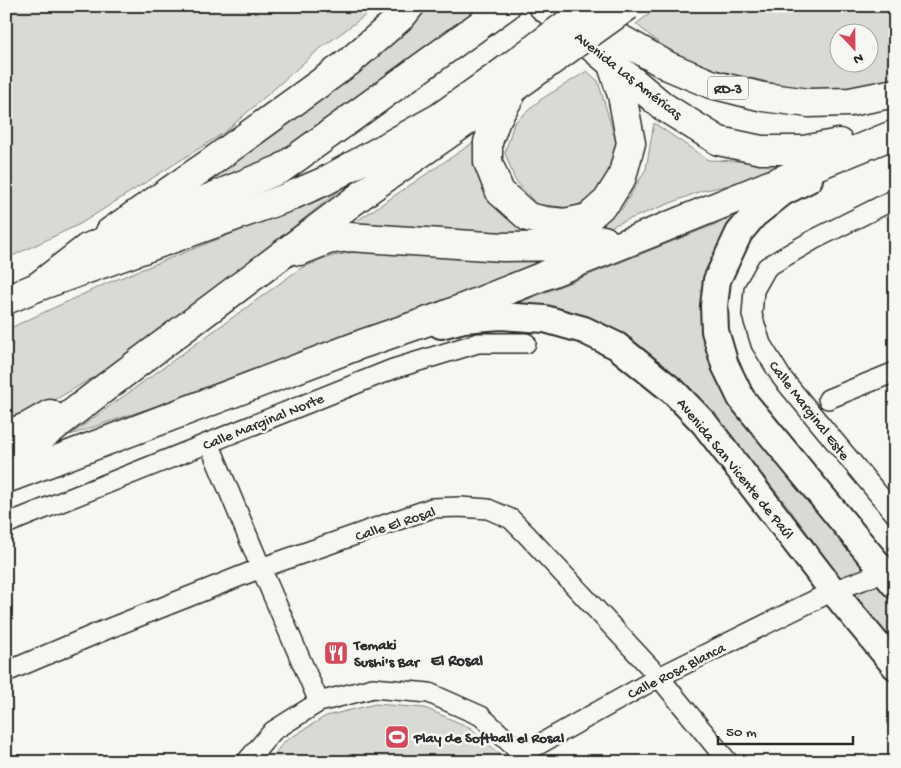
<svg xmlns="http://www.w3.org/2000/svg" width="901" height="768" font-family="'Gochi Hand',sans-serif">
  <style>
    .green { fill: #d9d9d5; stroke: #828280; fill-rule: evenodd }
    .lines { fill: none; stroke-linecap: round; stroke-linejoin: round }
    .street-casing { stroke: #2b2b2b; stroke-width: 22 }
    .secondary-casing { stroke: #2b2b2b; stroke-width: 30 }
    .primary-casing { stroke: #2b2b2b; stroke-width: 31 }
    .highway-casing { stroke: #2b2b2b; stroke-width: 31 }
    .street { stroke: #f6f6f2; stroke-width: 19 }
    .secondary { stroke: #f6f6f2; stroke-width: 26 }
    .primary { stroke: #f6f6f2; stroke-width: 28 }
    .highway { stroke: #f6f6f2; stroke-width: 28 }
    .primary-bridge-casing { stroke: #2b2b2b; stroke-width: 31; stroke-linecap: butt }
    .primary-bridge { stroke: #f6f6f2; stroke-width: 28 }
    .labels { text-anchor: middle; stroke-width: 5; stroke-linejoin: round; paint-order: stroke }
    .shield { fill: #f6f6f2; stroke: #686867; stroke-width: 1 }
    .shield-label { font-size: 14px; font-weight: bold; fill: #2b2b2b }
    .street-label { font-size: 15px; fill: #2b2b2b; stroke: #f6f6f2 }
    .poi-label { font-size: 15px; font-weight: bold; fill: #2b2b2b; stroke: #f6f6f2; text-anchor: start }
    .neighbourhood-label { font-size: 16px; font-weight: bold; fill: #2b2b2b; stroke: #f6f6f2 }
  </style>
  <rect width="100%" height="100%" fill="#f6f6f2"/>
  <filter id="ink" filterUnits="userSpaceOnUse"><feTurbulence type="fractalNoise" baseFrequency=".02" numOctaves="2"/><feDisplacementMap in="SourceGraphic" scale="10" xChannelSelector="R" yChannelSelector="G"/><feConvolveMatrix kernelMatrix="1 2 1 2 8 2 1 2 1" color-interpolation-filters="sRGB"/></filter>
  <g filter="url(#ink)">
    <path class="green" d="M6,6H378L317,51L225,132L80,224L6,259Z
      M420,6H489L400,77L202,204L185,189Z
      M660,6H895V84L880,90H804L683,63L636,24ZM838,32H868V62H838Z
      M587,71L598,81L617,145L603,191L572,208L536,204L515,180L505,153L514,123L540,100Z
      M654,123L708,160L804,163L741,183L701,191L607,228L566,240L351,225L477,140L490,197L600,221L622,209L646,169Z
      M339,191L139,348L104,371L36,411L6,422V330L105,284Z
      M741,214L708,332L875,573L842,580L785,503L715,416L677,376L633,340L605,324L516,304Z
      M371,249L556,258L289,361L70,435L301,268L333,256Z
      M879,580L895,599V646L856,597Z
      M375,704L425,708L471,728L508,762H268L284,742L326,716Z"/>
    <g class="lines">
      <defs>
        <path id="street" d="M895,199L813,240L767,267L754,290L752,315L761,344L782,378L895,514
          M828,399L895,372
          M209,443L261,568L319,702
          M6,524L393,369L478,343H526
          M6,672L105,630L261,568L432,508L460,507L488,509L511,519L526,534L659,677L728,762
          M522,754L659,677L833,591L895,568
          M246,762L273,731L319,702L373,688L429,693L481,716L522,754L527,762"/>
        <path id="secondary" d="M809,179L783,192L754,215L739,233L717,280L714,306L715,331L725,365L741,398L895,585
          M441,325L464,319L500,316L545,319L584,330L617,346L674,392L704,423L833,591L895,666"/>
        <path id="primary" d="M543,6L664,107L719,141L761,150H804L839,143
          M512,93L496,120L488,142V162L500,192L528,217L545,221L565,223L588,218L607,201L622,177L631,143L622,95L611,62
          M110,232L207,165L349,62L402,16L410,6
          M300,251L328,240L349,237L503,247L570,246L604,240
          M6,300L37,287L286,198L325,181L440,117L499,75
          M6,435L29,426L50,414
          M6,460L39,439L102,390L371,188L514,88
          M6,479L362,344L443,316L656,231L895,134"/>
        <path id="highway" d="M586,9L619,38L668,66L711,84L763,97L809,103L850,102L895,93
          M37,287L87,248L281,169L506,6"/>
      </defs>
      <use href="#street" class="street-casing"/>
      <use href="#secondary" class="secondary-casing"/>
      <use href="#primary" class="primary-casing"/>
      <use href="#highway" class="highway-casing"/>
      <use href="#street" class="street"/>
      <use href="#secondary" class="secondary"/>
      <use href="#primary" class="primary"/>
      <use href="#highway" class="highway"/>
      <defs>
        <path id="primary-bridge" d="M499,75L591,6
          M514,88L628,6"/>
      </defs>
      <use href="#primary-bridge" class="primary-bridge-casing"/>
      <use href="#primary-bridge" class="primary-bridge"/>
    </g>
  </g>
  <defs>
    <symbol id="restaurant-square" viewBox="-11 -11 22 22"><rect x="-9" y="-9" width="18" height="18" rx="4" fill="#d1495b" stroke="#f6f6f2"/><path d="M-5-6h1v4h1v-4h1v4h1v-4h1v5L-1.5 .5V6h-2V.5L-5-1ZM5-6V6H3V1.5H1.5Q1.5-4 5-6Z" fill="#fff"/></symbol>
    <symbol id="stadium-square" viewBox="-11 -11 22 22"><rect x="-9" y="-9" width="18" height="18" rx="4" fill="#d1495b" stroke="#f6f6f2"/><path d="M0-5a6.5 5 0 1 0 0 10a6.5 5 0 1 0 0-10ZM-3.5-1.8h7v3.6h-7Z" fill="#fff"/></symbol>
  </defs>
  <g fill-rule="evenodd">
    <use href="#restaurant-square" x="322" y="639" width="28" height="28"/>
    <use href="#stadium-square" x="383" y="723" width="28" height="28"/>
  </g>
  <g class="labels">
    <rect class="shield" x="708" y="76.5" width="40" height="23" rx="4"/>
    <g class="shield-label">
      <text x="728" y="93">RD-3</text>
    </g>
    <g class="street-label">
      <text transform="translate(629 75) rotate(38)" y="5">Avenida Las Américas</text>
      <text transform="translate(810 410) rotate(52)" y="5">Calle Marginal Este</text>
      <text transform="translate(263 421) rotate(-22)" y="5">Calle Marginal Norte</text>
      <text transform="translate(736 468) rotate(51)" y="5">Avenida San Vicente de Paúl</text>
      <text transform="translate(395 523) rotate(-18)" y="5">Calle El Rosal</text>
      <text transform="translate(676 670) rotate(-27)" y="5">Calle Rosa Blanca</text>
    </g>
    <g class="poi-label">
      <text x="354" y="649">Temaki<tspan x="354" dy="17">Sushi's Bar</tspan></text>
      <text x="414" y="742">Play de Softball el Rosal</text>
    </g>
    <g class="neighbourhood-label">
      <text x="457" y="665">El Rosal</text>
    </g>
  </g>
  <rect width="901" height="768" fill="none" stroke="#f6f6f2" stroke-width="25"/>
  <rect x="12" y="12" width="876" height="743" fill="none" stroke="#2b2b2b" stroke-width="2" filter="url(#ink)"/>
  <g transform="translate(854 48) rotate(158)"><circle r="24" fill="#f6f6f2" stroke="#a5a5a2"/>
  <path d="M0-4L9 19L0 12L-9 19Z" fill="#d1495b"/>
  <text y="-8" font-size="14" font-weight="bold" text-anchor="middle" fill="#2b2b2b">N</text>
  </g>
  <path d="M718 736v8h135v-8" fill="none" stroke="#2b2b2b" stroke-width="2.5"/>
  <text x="726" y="736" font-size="15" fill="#2b2b2b" stroke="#f6f6f2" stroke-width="4" paint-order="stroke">50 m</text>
</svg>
